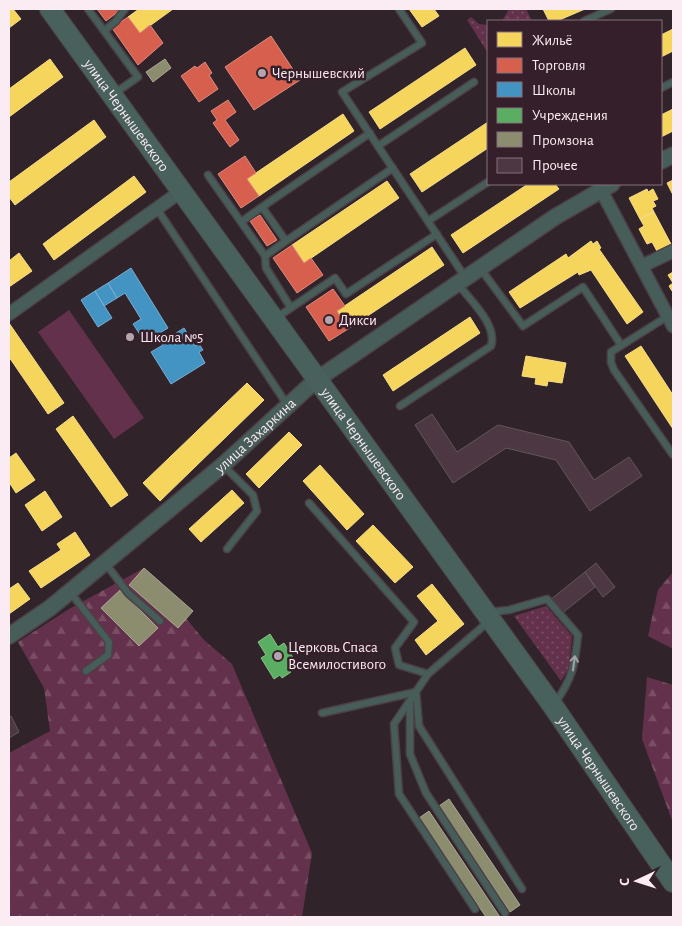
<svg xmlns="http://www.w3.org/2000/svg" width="682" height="926" font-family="'Alegreya Sans',sans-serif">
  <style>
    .grass { fill: url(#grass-dots) }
    .forest { fill: url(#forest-firs) }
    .pitch { fill: #63314b }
    .homes { fill: #f6d55c; stroke: #f8dc89 }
    .shops { fill: #d6604d; stroke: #e18a7e }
    .schools { fill: #4393c3; stroke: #7aadd1 }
    .public { fill: #5aae61; stroke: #8ac08c }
    .industry { fill: #8c8c6e; stroke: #ada896 }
    .building { fill: #4c3742; stroke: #61575c }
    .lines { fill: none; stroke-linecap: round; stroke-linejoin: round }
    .service-casing { stroke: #4c4146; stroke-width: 9 }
    .minor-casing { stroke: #4c4146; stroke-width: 15 }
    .tertiary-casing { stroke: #4c4146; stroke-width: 18 }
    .primary-casing { stroke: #4c4146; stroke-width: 22 }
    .service { stroke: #475d5a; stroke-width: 6 }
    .minor { stroke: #475d5a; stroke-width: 12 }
    .tertiary { stroke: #475d5a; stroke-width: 15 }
    .primary { stroke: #48615d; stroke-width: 20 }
    .oneway { stroke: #a1a4a6 }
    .poi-dot { fill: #b4a5ac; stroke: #351f2a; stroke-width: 2 }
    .labels { text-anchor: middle; stroke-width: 5; stroke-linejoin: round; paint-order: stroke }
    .poi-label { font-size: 15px; fill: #fbebf2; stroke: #351f2a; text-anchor: start }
    .street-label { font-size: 15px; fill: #fbebf2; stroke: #351f2a }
  </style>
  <defs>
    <pattern id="grass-dots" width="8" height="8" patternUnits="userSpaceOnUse" patternTransform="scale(1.25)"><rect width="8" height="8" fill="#63314b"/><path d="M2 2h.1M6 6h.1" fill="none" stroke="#7a4f65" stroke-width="1.8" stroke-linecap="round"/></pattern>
    <pattern id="forest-firs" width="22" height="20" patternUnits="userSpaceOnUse" patternTransform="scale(1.25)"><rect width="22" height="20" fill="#63314b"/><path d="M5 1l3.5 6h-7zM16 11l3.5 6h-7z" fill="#7a4f65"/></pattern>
  </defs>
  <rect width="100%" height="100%" fill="#30242a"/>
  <path class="grass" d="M509,9H526L532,21H502Z
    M471,17L479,24L488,25V53L467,20Z
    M546,606L572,636L569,668L561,681L514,616Z"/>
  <path class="forest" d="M144,568L204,640L232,664L312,853L302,917H9V753L50,731L44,688L18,642L69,609Z
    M673,572V649L648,636L658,590Z
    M647,677L673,685V823L642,739Z"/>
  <path class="pitch" d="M69,310L144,418L114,439L38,332Z"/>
  <path class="homes" d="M9,9H13L21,19L9,28Z
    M139,9H173L140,33L128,17Z
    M409,9H434L439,16L422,27Z
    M543,9H585L557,21H549Z
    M673,29V51L661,57V35Z
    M465,48L476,65L380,129L369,112Z
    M50,59L63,77L9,117V89Z
    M673,109V131L661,137V115Z
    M343,114L354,131L259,196L247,179Z
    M94,120L106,137L15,205L9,197V182Z
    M488,122V148L422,192L410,174Z
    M134,176L146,192L54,260L43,244Z
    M673,180V195L667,183Z
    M387,181L399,198L304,263L292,245Z
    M528,184H555L559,189L463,253L451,235Z
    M647,189L648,192L653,189L658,199L653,201L656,206L652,208L654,212L640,219L629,198Z
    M654,212L672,246L658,253L652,242L647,244L639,229L644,226L640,219Z
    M591,241L593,244L597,241L601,248L599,249L643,312L627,324L591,270L579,275L578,272L520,308L509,292L566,254L568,258Z
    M432,247L444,265L348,329L337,311Z
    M19,253L32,271L9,287V261Z
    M673,272V291H672L669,286L673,283L668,275Z
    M470,317L480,333L393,391L383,375Z
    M9,323L64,403L48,414L9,357Z
    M641,346L673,395V429L625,356Z
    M526,356L566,363L562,383L548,381L547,386L535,384L536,378L522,376Z
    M247,383L264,400L160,501L143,483Z
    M73,416L128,495L111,507L56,429Z
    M289,432L302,445L259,488L246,474Z
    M16,453L35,480L16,493L9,482V458Z
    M320,465L364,514L347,530L303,481Z
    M232,490L244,503L201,542L189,529Z
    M45,491L62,517L42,531L25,505Z
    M373,525L413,567L395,583L356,541Z
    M75,532L90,555L41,588L29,571L61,550L57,544Z
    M18,583L30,599L9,614V589Z
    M432,584L464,624L426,655L415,640L438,621L417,596Z"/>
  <path class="shops" d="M97,9H117L119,11L106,21Z
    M128,17L140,33L150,25L163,43L138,65L112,28Z
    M271,36L300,80L254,110L225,67Z
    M205,62L212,73L209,75L218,89L199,102L181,76L195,66L197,68Z
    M228,100L236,112L225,120L239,140L230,147L213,123L217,120L211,111Z
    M245,156L256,173L247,179L259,196L241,208L218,174Z
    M260,215L277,240L267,246L250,221Z
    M292,245L304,263L311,258L323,275L297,293L273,258Z
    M333,289L345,306L337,311L348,329L329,341L306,307Z"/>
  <path class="schools" d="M131,268L168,328L145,342L133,324L141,319L125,293L117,298L108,283Z
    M108,283L117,298L104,306L95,291Z
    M95,291L112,318L98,327L81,300Z
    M184,328L195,346L199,344L203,350L199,352L205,363L171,384L151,352L163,345L162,342Z"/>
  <path class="public" d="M270,634L278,647L284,643L297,664L289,669L291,672L282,678L280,675L274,679L261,658L266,655L258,642Z"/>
  <path class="industry" d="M165,59L171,68L153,82L146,72Z
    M144,568L193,611L178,628L129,585Z
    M120,590L158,628L139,646L101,608Z
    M449,799L520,905L510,912L439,806Z
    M429,811L500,917H486L419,818Z"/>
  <path class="building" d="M432,414L457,452L498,425L569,442L594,480L629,457L642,476L590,511L556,460L506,448L453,483L415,425Z
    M596,563L615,587L603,597L585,572Z
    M585,572L595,587L561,614L550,600Z
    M11,716L19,732L9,738V717Z"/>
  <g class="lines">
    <defs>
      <path id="service" d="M88,9L138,77L115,93
        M399,9L422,43L342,92L465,277
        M584,21L611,9
        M104,31L116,21L125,9
        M661,88L673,82
        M370,133L262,207L286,241L393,168
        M378,146L474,82
        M208,175L265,256L266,268L291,308
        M157,209L288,406
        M428,221L488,182
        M241,222L262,207
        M265,256L286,241
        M480,268L523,326L583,287L621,345
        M668,316L611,352V362L614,370L673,455
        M276,318L335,278L346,294L437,234
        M400,406L491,346C498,325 469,299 458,284
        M224,466L253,495L257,511L227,549
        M309,503L414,622L395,648L399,665L428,674
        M106,564L128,593L160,621
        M70,592L109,642L108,655L86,671
        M489,612L509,610L547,599L578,635C575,664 573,678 555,703
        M410,702V754L426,793L505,913
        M322,713L416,692L419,726L522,889
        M475,909L399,794L394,724L428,674L488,622"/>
      <path id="minor" d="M601,190L673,326
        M642,266L673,251
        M9,314L180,192"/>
      <g id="tertiary">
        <path d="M661,161L673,155"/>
        <path id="s1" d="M9,636L50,608L223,465L316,380L555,217L612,184"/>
      </g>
      <g id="primary">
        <path id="s2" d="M50,9L553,706L673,882"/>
      </g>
    </defs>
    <use href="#service" class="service-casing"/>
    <use href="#minor" class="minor-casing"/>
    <use href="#tertiary" class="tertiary-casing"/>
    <use href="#primary" class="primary-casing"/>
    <use href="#service" class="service"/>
    <use href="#minor" class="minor"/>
    <use href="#tertiary" class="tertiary"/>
    <use href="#primary" class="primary"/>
  </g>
  <defs><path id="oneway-shaft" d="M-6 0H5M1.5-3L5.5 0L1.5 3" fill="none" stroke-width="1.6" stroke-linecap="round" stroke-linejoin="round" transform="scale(1.25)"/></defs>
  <use class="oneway" href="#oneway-shaft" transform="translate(574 663) rotate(-82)"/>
  <g class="poi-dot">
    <circle cx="262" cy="73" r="5"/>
    <circle cx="329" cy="320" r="5"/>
    <circle cx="130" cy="337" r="5"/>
    <circle cx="278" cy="656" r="5"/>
  </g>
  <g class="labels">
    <g class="poi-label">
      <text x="272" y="78">Чернышевский</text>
      <text x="339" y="325">Дикси</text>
      <text x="140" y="342">Школа №5</text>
      <text x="288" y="652">Церковь Спаса<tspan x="288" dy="17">Всемилостивого</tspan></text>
    </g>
    <g class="street-label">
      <text dy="5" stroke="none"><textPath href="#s2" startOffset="131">улица Чернышевского</textPath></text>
      <text dy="5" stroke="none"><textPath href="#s1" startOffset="318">улица Захаркина</textPath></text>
      <text dy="5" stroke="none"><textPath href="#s2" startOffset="536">улица Чернышевского</textPath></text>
      <text dy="5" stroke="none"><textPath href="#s2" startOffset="941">улица Чернышевского</textPath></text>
    </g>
  </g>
  <rect width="682" height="926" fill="none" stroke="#fbebf2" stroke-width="20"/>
  <rect x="487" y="20" width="175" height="165" fill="#351f2a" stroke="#84717a"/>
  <rect x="497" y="32" width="25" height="15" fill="#f6d55c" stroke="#84717a"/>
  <text x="532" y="45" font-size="15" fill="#fbebf2">Жильё</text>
  <rect x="497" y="58" width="25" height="15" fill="#d6604d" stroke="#84717a"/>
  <text x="532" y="70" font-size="15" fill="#fbebf2">Торговля</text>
  <rect x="497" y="82" width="25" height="15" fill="#4393c3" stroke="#84717a"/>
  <text x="532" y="95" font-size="15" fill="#fbebf2">Школы</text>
  <rect x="497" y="108" width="25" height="15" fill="#5aae61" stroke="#84717a"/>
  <text x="532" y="120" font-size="15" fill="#fbebf2">Учреждения</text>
  <rect x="497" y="132" width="25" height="15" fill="#8c8c6e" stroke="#84717a"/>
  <text x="532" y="145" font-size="15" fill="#fbebf2">Промзона</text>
  <rect x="497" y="158" width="25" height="15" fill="#4c3742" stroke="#84717a"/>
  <text x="532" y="170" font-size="15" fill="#fbebf2">Прочее</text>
  <g transform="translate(637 881) rotate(266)" stroke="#351f2a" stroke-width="4" paint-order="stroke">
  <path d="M0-4L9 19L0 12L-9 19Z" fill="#fbebf2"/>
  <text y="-8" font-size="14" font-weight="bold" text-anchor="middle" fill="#fbebf2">С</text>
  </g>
</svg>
